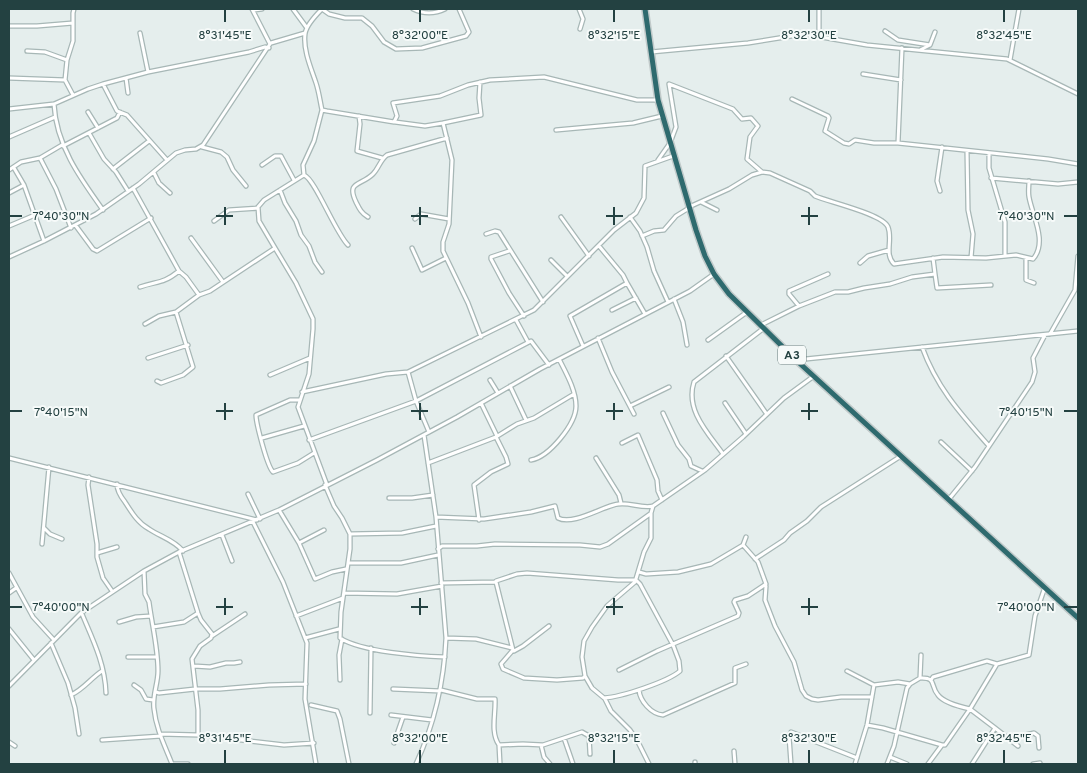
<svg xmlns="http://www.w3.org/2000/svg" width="1087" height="773" font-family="Overpass,sans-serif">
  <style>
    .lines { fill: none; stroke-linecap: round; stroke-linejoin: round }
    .minor-casing { stroke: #a7b7b6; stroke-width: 5.5 }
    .highway-casing { stroke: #c1caca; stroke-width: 8 }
    .minor { stroke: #fff; stroke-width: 3 }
    .highway { stroke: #2e6a6e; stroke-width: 5 }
    .ticks { fill: none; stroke: #234141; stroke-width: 2 }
    .labels { text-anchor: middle; stroke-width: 4; stroke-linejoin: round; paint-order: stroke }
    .shield { fill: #f6faf9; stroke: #627878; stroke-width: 1 }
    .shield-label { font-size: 12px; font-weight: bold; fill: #234141 }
    .ticks-label { font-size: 12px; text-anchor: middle; fill: #234141; stroke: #f6faf9; stroke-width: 4; stroke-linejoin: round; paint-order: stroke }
  </style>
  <rect width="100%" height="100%" fill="#e5eeed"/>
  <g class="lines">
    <defs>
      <path id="minor" d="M293,9L307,28
        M322,9C316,15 306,26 305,34C303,50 311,68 316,83C319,92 320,101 322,110L327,111L394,122L397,116L393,103L440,96L468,85L490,80L544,77L637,100H658
        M322,9L329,14L345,18H362L372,26L384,42L396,49L422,48L466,36L469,32L459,9
        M413,9C423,14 435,14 445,9
        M579,9L583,19L580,29
        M253,10L262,9
        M9,26H37L73,23
        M885,31L898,40L930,45
        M140,33L148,72
        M819,36V9
        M271,43L305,33
        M902,48L898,143L1048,159L1078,164
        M920,50L930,45L935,32
        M27,51L45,52L67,60
        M651,52L748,43L804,34L867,45L1007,59L1078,94
        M1010,60L1019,9
        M863,74L901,80
        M9,78L65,80L73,95
        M126,78L128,93
        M65,80L67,60L73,41V13L74,9
        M103,84L117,111L127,115L167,160
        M792,99L828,116L829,118L825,131L844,143L849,144L855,140L874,143H898
        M9,109L54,104
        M88,112L98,128
        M359,116L360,124L357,151L382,158
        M395,122L425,126L443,123L452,160L449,224L443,242V251L468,303L481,337
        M443,123L481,115L479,98L480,82
        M556,130L633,123L662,116
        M89,133L104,159L116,172L128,191
        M9,137L55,117
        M63,146L117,118L120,112
        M202,147L221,152L227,157L233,170L246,186
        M967,151L968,210L973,234L971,258
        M989,153V168L1005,222V256
        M40,158L56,189L71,228
        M658,160L670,143L676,127L669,84L733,109L742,119L751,118L758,126L750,137L747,159L762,172
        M262,165L275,156H281L294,180
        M14,168L24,185L44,241
        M113,169L149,141
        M9,170L21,162L40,158L62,145
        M154,173L159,183L170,193
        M304,175C315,179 335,232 348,245
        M304,175L303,165L314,141L322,110
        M991,178L1058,184L1078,182
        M133,188L179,271
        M280,190L285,203L296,221L301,235L309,246L315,262L322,272
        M940,191L937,181L942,147
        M9,193L24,185
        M701,202L717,210
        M689,207L729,189L752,175L762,172L770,173L810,191L815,196C829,202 883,214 888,227C893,240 884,254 894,264L943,257L986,258L1016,255L1033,259C1048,242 1032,215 1029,197C1028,192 1029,186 1029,181
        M103,210C80,178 56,145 54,104L88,89L103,84L148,72L249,52L265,47L269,48
        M368,217C361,213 359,208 356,202C346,181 361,186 373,174C379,168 380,160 387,155L447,138
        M561,217L589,256
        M630,217L640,231L647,247L654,271L668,302
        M415,219L421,214L449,219
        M214,221L229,210L258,208
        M9,226L35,215
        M76,226L93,249L97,251L151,218
        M486,234L495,231L499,232L543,302
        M642,236L654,231L664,230L676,216L689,208
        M191,238L223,282
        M599,246L623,275L627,283
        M275,248L259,221L258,207L264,200L304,175
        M412,248L422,270L446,258
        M509,251L491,257V259L509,293L524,316
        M9,257L44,241L96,214L139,184L176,153L185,150L196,149L203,145L270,44L252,9
        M1026,258V280L1034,283
        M551,260L567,276
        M860,263L868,256L889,250
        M935,274L937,288L991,285
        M140,287C157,281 163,284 179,271L186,277L199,295
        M674,299L683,322L687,345
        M799,306L789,294V291L828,274
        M612,310L636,298
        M516,320L528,342
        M145,324L159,316L176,312
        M761,325L799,306L835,292H848L864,288L890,284L912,277L935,274L933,258
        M1050,334L1075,290L1078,256
        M598,338L612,372L634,414
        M708,340L747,312
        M583,346L570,316L627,283L645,314
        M922,347C937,388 960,413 989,446
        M726,356L766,413
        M148,358L188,345
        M796,360L1078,331
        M408,372L416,401L429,432
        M270,375L310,358
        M490,380L498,393
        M157,381L161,383L183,375L193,367L176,312L199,295L210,291L275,248L296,283L313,319V329L309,374L298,407L327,485
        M510,386L526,420
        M302,392L386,374L408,372L534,310L614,230L636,213L644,198L645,166L673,156
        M299,400H290L256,415C256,423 267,466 273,472L298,463L314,453
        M481,403L497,436
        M725,403L746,434
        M630,406L669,387
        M663,413L678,445L689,459L691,466L702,471
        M262,438L304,426
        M309,440L416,401L531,341L549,365
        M941,442L972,471
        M622,443L638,435L657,480L658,491L662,500
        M723,454C708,433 685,410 694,382L764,328
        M9,458L257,520
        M596,458L619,495L621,503
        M531,460C549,457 576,424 576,406C576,390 566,373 559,359
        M428,463L496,437L517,424L534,418L574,394
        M89,477L88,485L97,544V557L103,578L112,591
        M117,484C117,491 121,497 125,502C132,513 138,523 149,529C161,537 174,540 183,551
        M325,485L334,506L342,518L350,534V549L341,612L340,638C362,652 419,656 445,657
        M248,494L260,519
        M389,498H412L433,495
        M949,499L975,467L1032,382L1035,372L1033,358L1045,335
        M279,510L299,543L315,579L332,572L346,569
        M436,517L484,519L531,512L555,506L558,518C573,526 603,506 618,504C630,502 642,509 653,506L705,470L743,437L784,398L814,376
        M479,520L474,485L491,472L508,464L506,457L496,437
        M253,522L283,582L307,643L305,699L316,764
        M44,528L50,534L62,539
        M350,534L402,533L436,526
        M222,535L232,561
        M299,543L324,530
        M42,544L49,467
        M438,549L442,546H477L495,544L580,545L600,547L608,544L650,514
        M179,552L198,613L201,620L212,634L211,638L200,646L192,659L198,710V735
        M97,553L117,547
        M755,559L784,540L790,533L807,521L821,507L901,456
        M348,563H401L438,555
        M144,571L145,594L149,602C152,625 158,648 158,671C158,684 152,696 154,709C156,729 165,746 172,764
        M639,572L646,574L678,572L711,564L743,545L746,537
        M9,573L33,617L54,640
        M496,581L517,574L527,573L618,580H636L640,584L673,645L679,661L680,671C667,682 621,697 604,698L592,688L585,676
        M441,583L496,582L513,650L501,664L503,669L524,678L557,680L583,678L585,676L582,657L584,641L592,627L607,606L635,582L644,552L651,538V513L653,506
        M766,586L765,600L775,626L794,662L802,690L806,696L812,699L818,700L841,697H872
        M9,593L16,588
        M344,593L397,594L442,586
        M82,614C93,640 105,664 106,693
        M296,616L343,598
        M119,622L136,617L151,616
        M153,627L184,622L198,613
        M9,629L34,660
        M212,636L245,614
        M305,638L339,629
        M446,638L476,639L512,648
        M51,643L68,683L75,708L79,734
        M514,651L523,646L549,626
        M921,655L920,678C937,677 930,686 938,695C944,703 961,707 970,709L945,745H942L928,764
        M128,657H157
        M194,666L210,667L226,663H234L240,662
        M619,670L657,651L738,616L739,613L734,602L735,600L748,596L766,584L758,562L743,545
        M847,671L874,685L898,682L910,684
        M340,680L339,655L342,639
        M931,680L933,677L987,661L997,664L1029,655L1035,616L1045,587
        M134,685L141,690L146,699L153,700
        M9,686L81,613L144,571L179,552L279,510L377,460L457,417L540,369L690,291L714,274
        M393,689L440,691
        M441,690L477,699H495C496,713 490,732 499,745L523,744L543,745L582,732L589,736L590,754
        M639,690C640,701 651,714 663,715L735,683V668L746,664
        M156,692L159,693L195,689H220L269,685L306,684
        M71,695C84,689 91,678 102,671
        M605,699L611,711L630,730L638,742L649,764
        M311,705L337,711L340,719L349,764
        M370,713L371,648
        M391,715L432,720
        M867,725L883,728L942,745
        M995,728L1018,746
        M160,734L198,735L284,745L314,743
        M564,738L573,764
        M1008,739L1034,733L1038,736L1039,748
        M102,740L161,736
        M9,742L15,746
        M394,743L403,717
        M499,745L500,764
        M541,745L544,757L550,764
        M734,751L735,764
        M890,757L907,764
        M695,762V764
        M172,764H188
        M416,764C434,725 444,682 446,638L436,517L424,435
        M791,764L789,736L791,732L857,758
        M855,764L867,725L874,685
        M887,764L894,746L907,688L910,684L920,678
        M972,764L995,728L970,709L997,664
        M1033,764L1040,763"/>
      <path id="highway" d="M645,9L658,100L696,230L705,256L714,274L729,294L796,360L1078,618"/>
    </defs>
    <use href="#minor" class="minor-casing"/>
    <use href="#highway" class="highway-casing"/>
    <use href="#minor" class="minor"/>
    <use href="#highway" class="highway"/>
  </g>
  <path class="ticks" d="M225,10V22M420,10V22M614,10V22M809,10V22M1004,10V22M225,207V225M420,207V225M614,207V225M809,207V225M10,216H22M216,216H233M411,216H428M606,216H623M801,216H818M1064,216H1077M225,403V420M420,403V420M614,403V420M809,403V420M10,411H22M216,411H233M411,411H428M606,411H623M801,411H818M1064,411H1077M225,598V615M420,598V615M614,598V615M809,598V615M10,607H22M216,607H233M411,607H428M606,607H623M801,607H818M1064,607H1077M225,750V763M420,750V763M614,750V763M809,750V763M1004,750V763"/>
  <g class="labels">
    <rect class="shield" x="778" y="345.5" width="28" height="19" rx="4"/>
    <g class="shield-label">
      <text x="792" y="359">A3</text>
    </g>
  </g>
  <g class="ticks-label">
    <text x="225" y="39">8°31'45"E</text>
    <text x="420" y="39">8°32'00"E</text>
    <text x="614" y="39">8°32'15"E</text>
    <text x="809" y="39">8°32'30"E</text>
    <text x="1004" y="39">8°32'45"E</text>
    <text x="61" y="220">7°40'30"N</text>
    <text x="1026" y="220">7°40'30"N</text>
    <text x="61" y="416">7°40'15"N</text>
    <text x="1026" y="416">7°40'15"N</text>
    <text x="61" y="611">7°40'00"N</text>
    <text x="1026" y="611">7°40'00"N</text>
    <text x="225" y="742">8°31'45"E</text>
    <text x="420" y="742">8°32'00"E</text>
    <text x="614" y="742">8°32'15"E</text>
    <text x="809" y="742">8°32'30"E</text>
    <text x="1004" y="742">8°32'45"E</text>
  </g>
  <rect width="1087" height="773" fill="none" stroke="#234141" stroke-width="20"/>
</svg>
